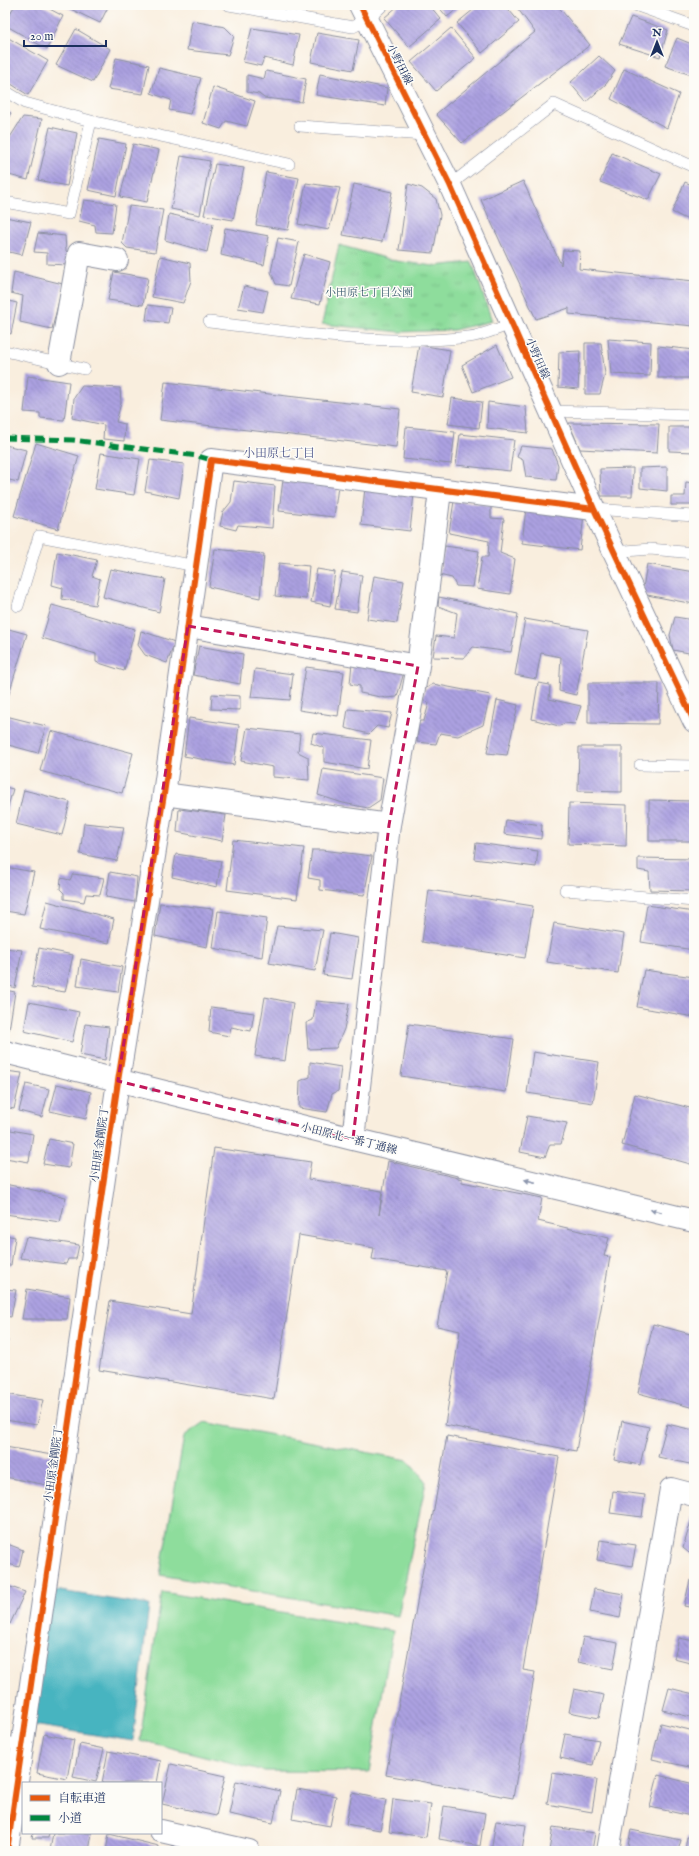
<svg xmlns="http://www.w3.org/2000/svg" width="699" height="1856" font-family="'IM FELL English','Noto Serif JP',serif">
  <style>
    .grass { fill: #8edd9c; stroke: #54867d }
    .park { fill: url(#park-tufts); stroke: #54867d }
    .water { fill: #46b4c0; stroke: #30728f }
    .building { fill: url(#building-back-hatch) }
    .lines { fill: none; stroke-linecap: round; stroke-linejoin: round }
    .lane-casing { stroke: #8a8e9e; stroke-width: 12 }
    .street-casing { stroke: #8a8e9e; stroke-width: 24 }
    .lane { stroke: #fff; stroke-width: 11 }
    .street { stroke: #fff; stroke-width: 22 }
    .quiet { stroke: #00873e; stroke-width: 5; stroke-dasharray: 10 5; stroke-linecap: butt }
    .cycleway-casing { stroke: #fdfcf7; stroke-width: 8 }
    .cycleway { stroke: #e8590c; stroke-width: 6 }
    .oneway { fill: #8d97ae }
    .marked { fill: none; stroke: #c2185b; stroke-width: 3; stroke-dasharray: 8 5; stroke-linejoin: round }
    .labels { text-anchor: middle; stroke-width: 3; stroke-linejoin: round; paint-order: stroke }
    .street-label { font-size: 11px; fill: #1b2f5e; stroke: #fdfcf7 }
    .park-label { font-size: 11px; fill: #385a6e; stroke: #fdfcf7 }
    .neighbourhood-label { font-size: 12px; fill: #4e578c; stroke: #fdfcf7 }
  </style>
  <defs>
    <pattern id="park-tufts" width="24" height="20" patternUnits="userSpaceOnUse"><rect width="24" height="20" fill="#8edd9c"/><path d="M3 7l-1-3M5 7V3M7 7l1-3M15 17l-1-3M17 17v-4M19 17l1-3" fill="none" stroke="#7abe89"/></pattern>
    <pattern id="building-back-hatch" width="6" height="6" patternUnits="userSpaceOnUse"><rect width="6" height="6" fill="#aca1e1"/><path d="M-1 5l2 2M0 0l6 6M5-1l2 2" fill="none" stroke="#8b84ba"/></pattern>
  </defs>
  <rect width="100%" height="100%" fill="#fdfcf7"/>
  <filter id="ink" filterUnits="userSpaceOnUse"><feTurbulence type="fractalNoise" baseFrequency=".025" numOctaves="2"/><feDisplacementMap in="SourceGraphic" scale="8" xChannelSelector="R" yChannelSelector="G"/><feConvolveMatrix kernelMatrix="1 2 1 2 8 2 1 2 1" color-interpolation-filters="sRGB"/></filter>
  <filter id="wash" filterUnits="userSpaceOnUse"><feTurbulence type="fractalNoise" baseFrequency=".012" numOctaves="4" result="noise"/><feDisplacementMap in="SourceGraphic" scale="16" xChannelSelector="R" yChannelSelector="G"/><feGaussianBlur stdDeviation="0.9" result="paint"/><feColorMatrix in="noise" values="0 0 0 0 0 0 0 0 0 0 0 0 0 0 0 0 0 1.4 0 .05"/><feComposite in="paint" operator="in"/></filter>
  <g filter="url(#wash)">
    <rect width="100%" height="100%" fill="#f9eede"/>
    <path class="grass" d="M204,1422L408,1460L426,1482L398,1616L160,1575L184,1436Z
      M162,1592L393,1631L369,1772L265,1771L140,1740Z"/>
    <path class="park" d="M339,245L396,261L434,266L472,262L492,321L454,330L400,332L322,324Z"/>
    <path class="water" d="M48,1589L149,1605L133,1741L27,1724Z"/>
    <g id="blocks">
      <path class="building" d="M15,5H42L63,16L47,49L5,25V22Z
        M62,5H109L100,23Z
        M316,5H330V8L316,6Z
        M399,5H429L441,19L409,47L384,18Z
        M437,5H462L447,17Z
        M479,5H505L519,22L482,53L457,23Z
        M515,5H557L590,45L462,143L436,114L535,32Z
        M631,17L668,30L660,57L619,44Z
        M192,21L225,27L234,36L228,55L187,50Z
        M252,28L299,35L293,65L264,58L261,66L243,62Z
        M451,28L476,58L436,91L411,62Z
        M76,29L110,49L93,82L56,65Z
        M317,33L359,40L353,70L311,62Z
        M5,36L48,61L28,95L5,80Z
        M677,38L694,45V76L665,66Z
        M599,56L615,71L606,84L586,102L570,83Z
        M116,58L149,65L143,94L108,89Z
        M159,68L201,78L190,114L169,110L171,100L151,93Z
        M624,69L679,94L667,128L611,99Z
        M266,71L306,79L302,102L264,98L259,94L247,92V75L264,79Z
        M320,74L387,88L385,106L316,95Z
        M213,87L255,101L247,126L226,121L221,129L203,123Z
        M5,109L11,113L5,123Z
        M23,117L42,119L28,180L5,174V145Z
        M50,127L77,133L67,186L38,180Z
        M99,139L126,144L116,196L88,190Z
        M133,144L159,150L147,202L120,197Z
        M612,153L661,174L648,200L600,182Z
        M181,156L210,161L200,215L171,209Z
        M215,164L244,168L233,220L204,215Z
        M266,172L299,178L288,230L256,225Z
        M523,181L561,265L563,250L580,251L579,269L694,281V326L569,314V308L536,319L481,200Z
        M685,182L694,186V223L672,212Z
        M306,183L340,188L329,230L298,224Z
        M354,184L392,192L382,242L343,235Z
        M408,184L422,188L436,199L440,215L433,253L399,250Z
        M84,200L116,204L112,233L96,232L95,225L79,221Z
        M129,206L163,210L155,252L127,248L122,243Z
        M169,214L213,224L207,252L165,240Z
        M5,217L31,222L22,255L5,251Z
        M225,228L269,236L264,265L221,255Z
        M38,233L65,236L66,251L69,254L68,265L47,264V253L34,252Z
        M278,238L299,242L289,286L276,284L271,272Z
        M304,254L330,262L320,304L291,299Z
        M160,256L190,263L191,281L183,303L152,297Z
        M14,272L63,284L52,329L20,322L23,296L11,293Z
        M114,272L148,278L143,305L108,300Z
        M244,286L268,291L263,312L238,308Z
        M5,300L17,303L11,334L5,332Z
        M148,305L171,308L168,323L146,320Z
        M608,339L651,342L650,376L611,374Z
        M585,343H601L605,374L600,394H585Z
        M419,345L450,350L443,397L411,392Z
        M497,345L511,377L473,392L462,365Z
        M658,346L694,350V378H658Z
        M580,351L578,389L558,387L559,352Z
        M28,376L69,382L64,420L40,418V413L24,412Z
        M165,382L400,409L396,447L160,420Z
        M82,386L120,388L121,403L116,422L125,424L124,441L103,439L104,425L72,418L74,398Z
        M452,398L482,402L479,428L448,424Z
        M488,402L526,407L528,433L487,428Z
        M569,423L659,424L657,453L580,449Z
        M406,427L455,432L451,464L403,459Z
        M669,427H694V452L669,451Z
        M460,434L514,440L510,471L456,465Z
        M36,443L79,456L58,529L14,516Z
        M5,445L26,450L18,482L5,479Z
        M521,446L552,449L558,465L556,480L526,477L523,460L517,457Z
        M101,453L140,459L134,495L95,489Z
        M150,460L184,464L179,498L145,491Z
        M667,467V491L640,488V468Z
        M633,468L632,496H601L600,469Z
        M283,480L338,486L334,517L279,511Z
        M234,481L275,486L272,528L238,525L236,530L220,526L223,512L231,502Z
        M686,482L694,483V505H671V496H685Z
        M365,488L414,494L410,531L361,525Z
        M454,501L491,505V518L504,519L500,553L515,559L510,594L477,589L482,557H488L489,541L449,533Z
        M526,508L584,514L580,550L522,543Z
        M445,546L479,551L473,587L456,586L452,578L439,575Z
        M215,549L264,554L260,598L209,587Z
        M57,552L97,560L92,576L100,579L95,605L62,599L63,588L52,585Z
        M279,563L309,566L306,599L275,596Z
        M647,564L694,572V604L642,594Z
        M110,569L165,579L159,612L103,597Z
        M317,569L335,572L330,606L311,602Z
        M342,572L362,575L357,612L335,609Z
        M374,576L404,581L397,623L367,619Z
        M439,597L518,614L511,652L473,647L464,658L433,657L436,636L454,638L457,613L438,606Z
        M52,605L135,629L124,671L96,662V654L42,638Z
        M675,617L694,620V654L673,650L670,635Z
        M525,619L588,630L576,695L559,691L561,657L541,653L536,679L515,675Z
        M5,628L27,634L5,707Z
        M141,631L175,642L167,663L145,655L138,645Z
        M199,646L243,654L240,684L193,675Z
        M352,663L404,672L397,697L386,698L360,693V686L350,684Z
        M306,667L344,672L338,716L299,710Z
        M255,669L293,674L290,700L251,697Z
        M538,683L550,685L549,699L581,706L575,724L565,723L559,726L532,719Z
        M588,683H659L658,724L588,723Z
        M433,684L490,695L483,725L458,736L440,733L436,744L417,742L419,721H424L429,703L422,700L425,689Z
        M212,694L240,696V710L211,709Z
        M497,700L518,705L507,755L487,753Z
        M348,709L392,713L388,728L377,726L369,734L345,728Z
        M6,716L46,726L38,753L5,744Z
        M189,718L239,725L234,765L184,756Z
        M247,728L300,734L298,752L308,757L309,780L273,777V767L241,761Z
        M51,731L133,753L122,793L40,771Z
        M313,733L371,740L367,769L324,762V748L311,743Z
        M579,747H622V792L578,791Z
        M323,769L383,778L380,800L368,808L343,803L318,795Z
        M5,787L13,789L5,817Z
        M24,790L70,802L62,835L16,824Z
        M649,800L694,801V841H649Z
        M569,803L627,805L626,846L568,844Z
        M179,809L226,815L222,841L177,832Z
        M506,820L542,825L541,839L504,834Z
        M84,823L124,827L117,861L80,854Z
        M233,840L304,848L297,899L227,890Z
        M476,843L538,851L536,867L474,859Z
        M312,850H322L372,856L364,895L320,890V880L308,878Z
        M176,854L221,861L217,887L172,877Z
        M638,858L694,859V891L650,890L649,872L638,870Z
        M5,867L34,872L24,914L5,911Z
        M110,872L137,877L135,902L106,897Z
        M73,874L104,878L100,895L86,894L84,902L64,899V893L60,889L61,878L70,880Z
        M429,890L533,906L525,958L422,942Z
        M47,901L114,919L109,943L40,929Z
        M160,903L213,909L207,947L155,936Z
        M647,905L694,912V950L641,942Z
        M218,911L267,918L262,957L213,948Z
        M554,923L624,934L618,973L547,962Z
        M277,926L323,930L315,971L269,963Z
        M330,933L358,938L352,979L323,975Z
        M5,948L22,950L15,988L5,984Z
        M39,948L73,955L65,992L32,987Z
        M81,959L122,967L118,992L77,986Z
        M644,970L694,977V1017L637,1007Z
        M5,990L15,992L9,1030H5Z
        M265,997L293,1003L285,1061L255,1056Z
        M316,1001L349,1004L344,1029L336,1048L308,1049L306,1023L313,1020Z
        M29,1002L79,1012L72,1042L24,1031Z
        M211,1007L254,1013L251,1031L231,1027L229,1036L209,1032Z
        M85,1024L109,1027L105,1060L80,1055Z
        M409,1024L514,1039L506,1092L401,1076Z
        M533,1052L599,1062L593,1103L527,1093Z
        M310,1062L341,1067L338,1091L332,1094L327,1112L299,1108L300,1081L310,1077Z
        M5,1071L22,1073L14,1109L5,1107Z
        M26,1084L49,1089L42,1117L19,1111Z
        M57,1084L91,1092L86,1119L50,1111Z
        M635,1094L694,1109V1165L622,1145Z
        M527,1116L567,1123L561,1144H550L545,1157L520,1152Z
        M5,1129L33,1134L29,1162L5,1158Z
        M49,1139L73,1144L69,1168L43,1164Z
        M214,1148L311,1162L308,1179L382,1191L379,1215L388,1161L462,1179V1182L542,1198L538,1221L609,1238L604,1256L610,1257L576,1451L445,1425L460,1331L437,1326L447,1271L372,1259L374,1248L299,1235L274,1399L99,1370L110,1301L191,1314Z
        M5,1184L66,1197L60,1222L5,1214Z
        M5,1235L15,1237L11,1265H5Z
        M26,1237L79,1245L76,1259H68L66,1264L20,1258Z
        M5,1289L16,1290L11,1317L5,1316Z
        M27,1289L70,1297L67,1319H22Z
        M653,1324L694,1335V1408L638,1393Z
        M5,1339L8,1340L6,1353H5Z
        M5,1394L43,1400L37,1425L5,1420Z
        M622,1421L649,1427L640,1465L614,1460Z
        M667,1424L694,1430V1465L658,1457Z
        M447,1436L559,1457L523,1670L535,1672L513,1798L386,1775Z
        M5,1447L52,1455L47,1485L5,1477Z
        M613,1491L645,1495L642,1517L610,1513Z
        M692,1518L694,1519V1557L683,1548Z
        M600,1540L636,1545L632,1566L597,1560Z
        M5,1543L23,1550L19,1567L5,1563Z
        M690,1580L694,1581V1608L684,1606Z
        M5,1585L25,1592L10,1624L5,1623Z
        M594,1589L624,1594L620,1618L590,1612Z
        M583,1637L618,1643L613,1669L578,1662Z
        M679,1638L694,1641V1664L674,1659Z
        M669,1688L694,1694V1718L663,1710Z
        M574,1689L604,1695L599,1718L569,1712Z
        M661,1723L694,1731V1768L652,1759Z
        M44,1734L74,1740L67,1779L37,1773Z
        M565,1734L599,1740L593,1765L560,1758Z
        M80,1744L104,1749L96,1782L73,1777Z
        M108,1751L161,1761L157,1783H102Z
        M171,1764L225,1776L216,1816L162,1804Z
        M552,1773L597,1780L592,1812L547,1804Z
        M658,1775L694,1784V1803L691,1816L650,1807Z
        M236,1781L280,1791L273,1823L229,1814Z
        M297,1789L336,1796L330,1826L292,1819Z
        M352,1793L386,1800L380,1830L346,1824Z
        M393,1799L431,1804L426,1837L389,1832Z
        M444,1806L485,1813L480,1846L439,1839Z
        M496,1821L526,1825L522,1851H491Z
        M553,1827L595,1833L592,1851H549Z
        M631,1830L681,1840L678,1851H627Z
        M33,1833H49L48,1838H32Z
        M53,1833H92L89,1851H50Z
        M109,1834L159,1846L158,1851H106Z
        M687,1837L694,1838V1851H685Z
        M171,1846L191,1850V1851H170Z"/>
    </g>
  </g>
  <g filter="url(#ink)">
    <use href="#blocks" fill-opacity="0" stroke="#8a8e9e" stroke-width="1"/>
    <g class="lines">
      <defs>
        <path id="lane" d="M229,5L353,27L367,20L383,5
          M635,5L694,26
          M5,91L25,103L91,121L289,164
          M300,126L424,135
          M450,185L554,104L694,167
          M5,202L69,214L91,121
          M209,322C293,332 384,347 468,337C482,336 498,328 512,324
          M5,351L84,369
          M551,411L694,415
          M594,509L694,516
          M614,552L650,549L694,553
          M18,606L39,536L196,566
          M640,765L694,766
          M565,890L694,901
          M5,1741L22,1747"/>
        <path id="street" d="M360,5L450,185L594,509L694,721
          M59,363L79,253L117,260
          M188,626L418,666
          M164,794L389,825
          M5,1052L353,1139L694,1221
          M353,1139L389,825L418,666L440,491
          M161,1831L249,1851
          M7,1851L118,1081L164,794L211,460L594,509
          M608,1851L671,1489L694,1495"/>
      </defs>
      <use href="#lane" class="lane-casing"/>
      <use href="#street" class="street-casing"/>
      <use href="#lane" class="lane"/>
      <use href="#street" class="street"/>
      <path class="quiet" d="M5,438L73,440L198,456L211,460"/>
      <defs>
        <path id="cycleway" d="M360,5L450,185L594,509L694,721
          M7,1851L118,1081L164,794L211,460L594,509"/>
      </defs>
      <use href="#cycleway" class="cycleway-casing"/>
      <use href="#cycleway" class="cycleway"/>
    </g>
    <defs><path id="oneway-solid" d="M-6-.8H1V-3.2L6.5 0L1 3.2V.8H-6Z"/></defs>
    <g class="oneway">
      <use href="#oneway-solid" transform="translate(155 1090) rotate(-166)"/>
      <use href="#oneway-solid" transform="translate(281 1121) rotate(-166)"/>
      <use href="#oneway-solid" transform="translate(530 1181) rotate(-167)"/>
      <use href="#oneway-solid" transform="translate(656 1211) rotate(-167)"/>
    </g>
  </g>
  <path class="marked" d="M188,626L418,666L389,825L353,1139L118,1081Z"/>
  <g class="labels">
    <g class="street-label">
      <text transform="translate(400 64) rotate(63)" y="4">小野田線</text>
      <text transform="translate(538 358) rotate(66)" y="4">小野田線</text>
      <text transform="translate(349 1138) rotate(14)" y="4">小田原北一番丁通線</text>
      <text transform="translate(99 1144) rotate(-82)" y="4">小田原金剛院丁</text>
      <text transform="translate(53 1464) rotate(-82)" y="4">小田原金剛院丁</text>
    </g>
    <g class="park-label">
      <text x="369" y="296">小田原七丁目公園</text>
    </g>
    <g class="neighbourhood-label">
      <text x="279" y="457">小田原七丁目</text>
    </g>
  </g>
  <rect width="699" height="1856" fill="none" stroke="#fdfcf7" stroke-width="20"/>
  <rect x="22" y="1782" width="140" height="52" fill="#fdfcf7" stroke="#a3aaba"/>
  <rect x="30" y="1795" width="20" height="6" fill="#e8590c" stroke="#a3aaba"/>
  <text x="58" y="1802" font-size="12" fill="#1b2f5e">自転車道</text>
  <rect x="30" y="1815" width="20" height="6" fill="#00873e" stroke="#a3aaba"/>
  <text x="58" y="1822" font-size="12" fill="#1b2f5e">小道</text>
  <g transform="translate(657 42)" stroke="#fdfcf7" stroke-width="3" paint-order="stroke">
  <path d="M0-3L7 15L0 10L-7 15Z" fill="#1b2f5e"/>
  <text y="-6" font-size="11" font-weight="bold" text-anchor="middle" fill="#1b2f5e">N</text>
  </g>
  <path d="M24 40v6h82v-6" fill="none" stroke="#1b2f5e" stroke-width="2"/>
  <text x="30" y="40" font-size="12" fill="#1b2f5e" stroke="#fdfcf7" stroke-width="3" paint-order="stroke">20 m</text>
</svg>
